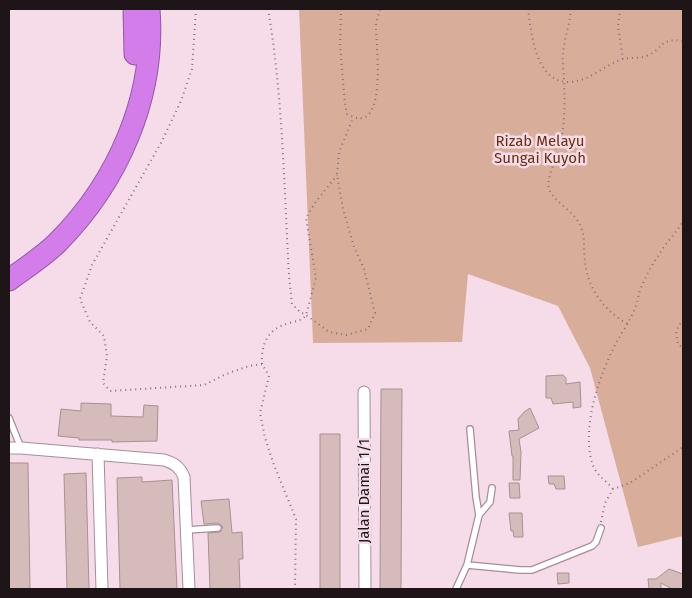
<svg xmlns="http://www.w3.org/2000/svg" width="692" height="598" font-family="'Fira Sans',sans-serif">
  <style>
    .green { fill: #d8ae9b }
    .building { fill: #d6bbbb; stroke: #aa9091 }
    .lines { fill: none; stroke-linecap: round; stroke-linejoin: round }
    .service-casing { stroke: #a58e99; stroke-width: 8 }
    .minor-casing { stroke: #a58e99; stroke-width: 13 }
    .motorway-casing { stroke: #9359a1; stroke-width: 23 }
    .path { stroke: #817179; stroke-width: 2; stroke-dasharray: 1 4; stroke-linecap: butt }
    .service { stroke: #fff; stroke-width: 5.5 }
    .minor { stroke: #fff; stroke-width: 11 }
    .motorway { stroke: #d27dea; stroke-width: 21 }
    .labels { text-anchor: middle; stroke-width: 5; stroke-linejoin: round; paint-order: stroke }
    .park-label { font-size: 15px; fill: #6a2f0e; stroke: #f5dce8 }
    .street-label { font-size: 15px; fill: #1e1519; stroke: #f5dce8 }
  </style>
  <rect width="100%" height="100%" fill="#f5dce8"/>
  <path class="green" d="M299,9H683V536L638,547L590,368L558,306L468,274L462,342L313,343Z"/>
  <path class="building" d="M563,375L566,378V384L580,382L581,407L573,408V402L553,404L551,398H546V376Z
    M381,389H402L401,589H380Z
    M81,403L111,404V416L143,417L144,405L158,406L157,441L112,442V440H79V438L58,436L61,409L81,411Z
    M530,408L539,428L519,439L521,452L520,480H513V456H512L509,431L519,430L518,419L524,412Z
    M320,434H340V589H320Z
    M9,463H28L30,589H9Z
    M86,473L89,589H67L64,474Z
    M548,476H564L565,489H556L554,484H549Z
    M142,477V482L172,480L177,589H120L117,478Z
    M509,483H519L520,498H510Z
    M229,499L232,533L242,532L243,559H239L240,589H210L208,533L220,532L223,527L218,523L204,524L201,501Z
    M509,513H522L523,537H514L513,531H511Z
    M669,569L683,574V589H672L661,583V589H649L648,579H656Z
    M557,573H569V583L558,584Z"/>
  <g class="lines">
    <defs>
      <path id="service" d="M9,418L21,448
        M470,429L476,497L479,515
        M186,530L218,528
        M467,565L520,570H532L592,546L596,542L601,528
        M456,589L467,565L479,515L490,502L492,488"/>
      <path id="minor" d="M364,392L365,589
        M9,448H21L164,460C174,463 180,467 184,477L189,589
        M98,454L102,589"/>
      <path id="motorway" d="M134,9L135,54
        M9,280C25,268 43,257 57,243C118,182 156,96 149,9"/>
    </defs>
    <use href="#service" class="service-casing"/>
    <use href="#minor" class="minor-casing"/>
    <use href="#motorway" class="motorway-casing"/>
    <path class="path" d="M196,9L192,69L181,101L162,141L92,265L80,299L90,322L104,336L107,356L103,383L110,391L204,385L226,374L249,366L262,364L269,376L260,413L265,438L274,465L296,519L295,589
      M268,9C283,97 284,187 289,276L292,304L300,312L306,315L329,332L346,335L368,329L375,313L364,269L354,247L343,209L337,175L339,152L353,118
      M341,9L340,45L345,105L347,114C390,140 375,41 376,24C377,19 379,14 380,9
      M528,9C532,39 537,93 581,80C596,75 609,63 623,59C631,57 639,59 646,56C664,50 658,37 683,41
      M571,9C570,24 564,39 563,54C562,62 564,72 564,80C565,103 565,127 559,149C556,160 546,178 549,189C553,201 572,210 579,223C586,234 583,248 585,261C587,288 605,312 628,324
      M620,9L618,26L623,59
      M683,319L676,331L678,345L683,347
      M262,364C261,343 268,329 289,323C296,321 302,321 306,315L316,278L306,218L315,203L337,175
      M613,489C604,478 595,476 591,459C583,423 599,377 615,345C621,333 630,322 635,308C638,302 638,296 640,290C645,278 651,266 658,256C665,244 675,234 683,222
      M601,522L605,503L613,489L630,483L683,447"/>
    <use href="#service" class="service"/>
    <use href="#minor" class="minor"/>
    <use href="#motorway" class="motorway"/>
  </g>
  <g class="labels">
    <g class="park-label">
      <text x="540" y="146">Rizab Melayu<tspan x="540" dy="17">Sungai Kuyoh</tspan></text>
    </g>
    <g class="street-label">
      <text transform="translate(364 491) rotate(-90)" y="5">Jalan Damai 1/1</text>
    </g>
  </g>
  <rect width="692" height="598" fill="none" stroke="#1e1519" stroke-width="20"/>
</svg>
